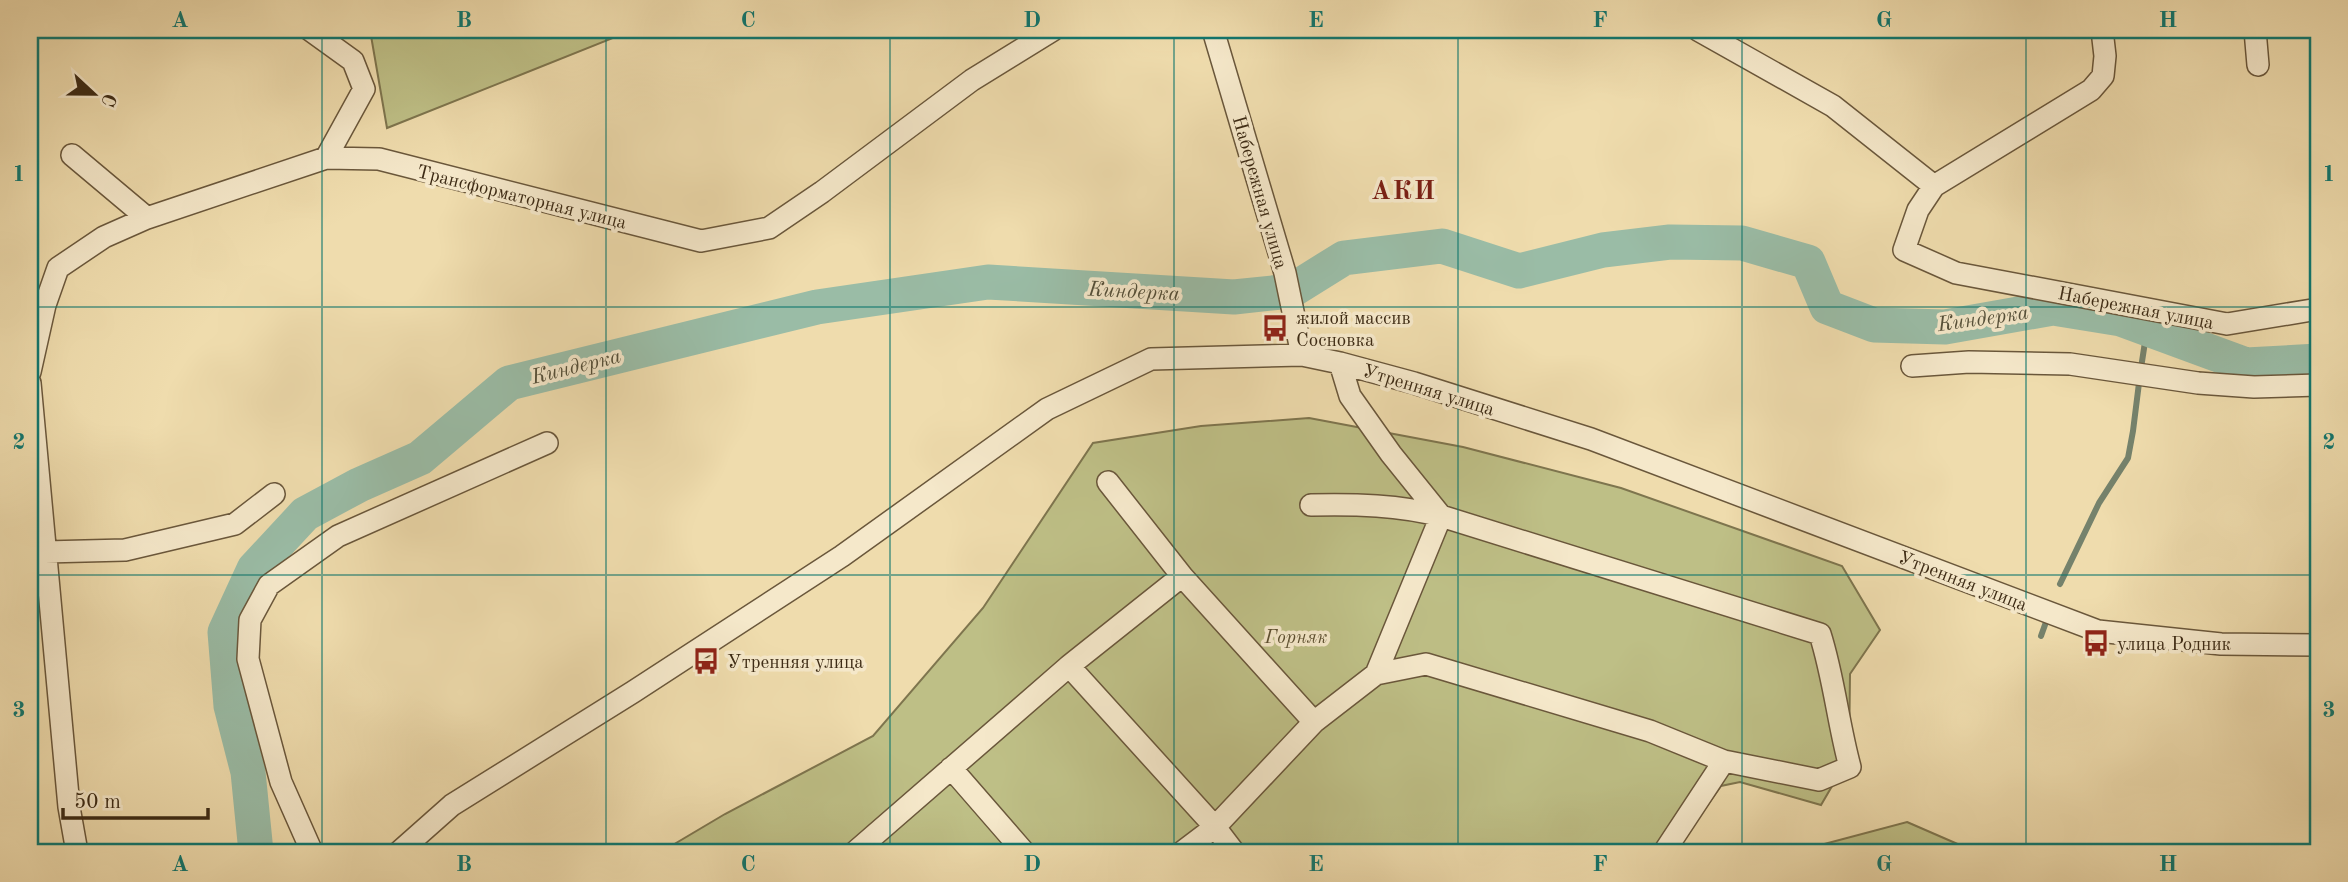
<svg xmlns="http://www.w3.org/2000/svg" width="2348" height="882" font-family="'Old Standard TT',serif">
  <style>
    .green { fill: #bebf86; stroke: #7e754e; stroke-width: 2 }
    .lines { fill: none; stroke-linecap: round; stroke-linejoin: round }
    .stream { stroke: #75826c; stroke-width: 6 }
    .river { stroke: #9abca6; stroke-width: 35 }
    .minor-casing { stroke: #6a573b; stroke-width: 24 }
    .minor { stroke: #f5e8ca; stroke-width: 21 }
    .grid { fill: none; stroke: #0f766e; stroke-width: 2; stroke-opacity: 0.55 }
    .labels { text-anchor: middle; stroke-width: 7; stroke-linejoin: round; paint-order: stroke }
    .street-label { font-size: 19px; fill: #3d2b15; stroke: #f5e8ca }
    .poi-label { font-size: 19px; fill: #3d2b15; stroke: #f5e8ca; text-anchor: start }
    .park-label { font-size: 19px; font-style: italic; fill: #5d5031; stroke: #f5e8ca }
    .water-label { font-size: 21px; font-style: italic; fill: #544f39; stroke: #f5e8ca }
    .district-label { font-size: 26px; font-weight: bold; letter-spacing: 2px; fill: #7a1f14; stroke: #f5e8ca }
    .neatline { fill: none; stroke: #0f766e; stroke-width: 2.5 }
    .grid-label { font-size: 23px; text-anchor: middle; font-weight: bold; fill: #0f766e }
  </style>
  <rect width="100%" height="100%" fill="#efdcad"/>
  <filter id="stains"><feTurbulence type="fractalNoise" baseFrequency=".00286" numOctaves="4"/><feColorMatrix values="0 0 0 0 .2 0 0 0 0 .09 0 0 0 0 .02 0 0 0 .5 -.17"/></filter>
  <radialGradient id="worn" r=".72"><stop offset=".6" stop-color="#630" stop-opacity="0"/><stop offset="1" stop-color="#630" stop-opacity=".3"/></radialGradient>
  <path class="green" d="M370,30H622L613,38L387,128Z
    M1309,418L1463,447L1621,488L1842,566L1880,630L1850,674L1849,757L1821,805L1740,782L1721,786L1680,844L1678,852H661L725,814L873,736L983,608L1093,443L1201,426Z
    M1907,822L1976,852H1799L1813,847Z"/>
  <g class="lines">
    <path class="stream" d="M2141,368L2147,329
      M2060,584L2099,503L2128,458L2133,431L2139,383
      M2041,636L2046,622"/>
    <path class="river" d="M256,852L248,772L231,706L225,632L254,569L305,514L359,485L420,458L509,383L817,307L988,282L1234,297L1291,291L1344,258L1442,246L1519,271L1603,250L1670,242L1742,243L1808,262L1827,307L1874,325L1945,327L2053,308L2121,319L2246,365L2318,361"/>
    <defs>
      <path id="minor" d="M310,30L353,61L364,89L326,158
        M1213,30L1285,273L1302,355
        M1698,30L1833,106L1934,186
        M2102,30L2105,56L2103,76L2091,90L1934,186L1918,210L1904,250L1956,273L2227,324L2318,309
        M2255,30L2258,65
        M72,155L147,218
        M1912,366L1969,362L2070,364L2198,383L2254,387L2318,385
        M30,372L45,305L58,268L104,237L147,218L326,158L379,159L701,241L769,228L822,192L972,80L1053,30
        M30,383L69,807L77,852
        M1108,482L1182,576
        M1311,505C1355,504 1399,505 1441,516L1376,674
        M45,552L125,550L235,524L274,494
        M1069,666L1215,827L1234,852
        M951,768L1024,852
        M312,852L281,782L248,659L250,620L269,585L338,536L547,443
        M399,852L452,805L633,692L842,556L1047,409L1151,359L1302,355L1340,363L1414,383L1591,439L2098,631L2221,644L2318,645
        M855,852L1069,666L1182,576L1314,722
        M1182,852L1215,827L1314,722L1376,674L1426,664L1650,731L1724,761L1819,780L1850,767C1838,723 1834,678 1820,634L1441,516L1391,454L1350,396L1340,363
        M1664,852L1724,761"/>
    </defs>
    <use href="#minor" class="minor-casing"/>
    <use href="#minor" class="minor"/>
  </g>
  <path class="grid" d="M322,30V852M606,30V852M890,30V852M1174,30V852M1458,30V852M1742,30V852M2026,30V852M30,307H2318M30,575H2318"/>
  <defs>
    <symbol id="bus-bare" viewBox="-9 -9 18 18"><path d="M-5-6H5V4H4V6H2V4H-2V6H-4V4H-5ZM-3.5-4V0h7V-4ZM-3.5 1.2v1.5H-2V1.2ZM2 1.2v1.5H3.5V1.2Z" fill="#8f2418" stroke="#f5e8ca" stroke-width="2.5" paint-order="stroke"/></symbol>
  </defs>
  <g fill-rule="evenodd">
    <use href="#bus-bare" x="1256" y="309" width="38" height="38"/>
    <use href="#bus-bare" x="2077" y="624" width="38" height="38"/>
    <use href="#bus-bare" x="687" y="642" width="38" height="38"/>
  </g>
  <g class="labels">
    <g class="street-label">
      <text transform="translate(1261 192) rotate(74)" y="7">Набережная улица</text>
      <text transform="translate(522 196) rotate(14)" y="7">Трансформаторная улица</text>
      <text transform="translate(2136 307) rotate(11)" y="7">Набережная улица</text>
      <text transform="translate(1429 389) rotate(17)" y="7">Утренняя улица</text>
      <text transform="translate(1963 580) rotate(21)" y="7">Утренняя улица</text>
    </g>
    <g class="poi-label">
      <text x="1296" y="324">жилой массив<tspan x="1296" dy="22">Сосновка</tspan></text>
      <text x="2117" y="650">улица Родник</text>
      <text x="727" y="668">Утренняя улица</text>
    </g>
    <g class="park-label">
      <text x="1296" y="643">Горняк</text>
    </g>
    <g class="water-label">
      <text transform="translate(1134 291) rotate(3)" y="7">Киндерка</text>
      <text transform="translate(1983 318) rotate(-8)" y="7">Киндерка</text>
      <text transform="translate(576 366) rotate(-14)" y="7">Киндерка</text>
    </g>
    <g class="district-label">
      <text x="1404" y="199">АКИ</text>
    </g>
  </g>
  <rect width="2348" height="882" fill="none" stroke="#efdcad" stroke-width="77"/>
  <g transform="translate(94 94) rotate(112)" stroke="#f5e8ca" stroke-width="5" paint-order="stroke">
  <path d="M0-5L12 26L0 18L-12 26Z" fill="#3d2b15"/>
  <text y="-10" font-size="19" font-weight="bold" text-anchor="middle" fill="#3d2b15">С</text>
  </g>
  <path d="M63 808v10h145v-10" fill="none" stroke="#3d2b15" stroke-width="3.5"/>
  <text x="74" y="808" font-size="21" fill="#3d2b15" stroke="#f5e8ca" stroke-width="5" paint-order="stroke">50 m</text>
  <rect x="38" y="38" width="2272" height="806" class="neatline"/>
  <g class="grid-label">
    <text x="180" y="27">A</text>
    <text x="464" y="27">B</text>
    <text x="748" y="27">C</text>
    <text x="1032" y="27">D</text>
    <text x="1316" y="27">E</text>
    <text x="1600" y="27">F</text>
    <text x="1884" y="27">G</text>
    <text x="2168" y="27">H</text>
    <text x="19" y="181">1</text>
    <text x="2329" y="181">1</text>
    <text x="19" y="449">2</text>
    <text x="2329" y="449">2</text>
    <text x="19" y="717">3</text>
    <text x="2329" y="717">3</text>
    <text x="180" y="871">A</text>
    <text x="464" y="871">B</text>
    <text x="748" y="871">C</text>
    <text x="1032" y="871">D</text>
    <text x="1316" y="871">E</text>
    <text x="1600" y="871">F</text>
    <text x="1884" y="871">G</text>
    <text x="2168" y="871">H</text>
  </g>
  <rect width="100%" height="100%" filter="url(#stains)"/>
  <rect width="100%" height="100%" fill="url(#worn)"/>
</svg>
